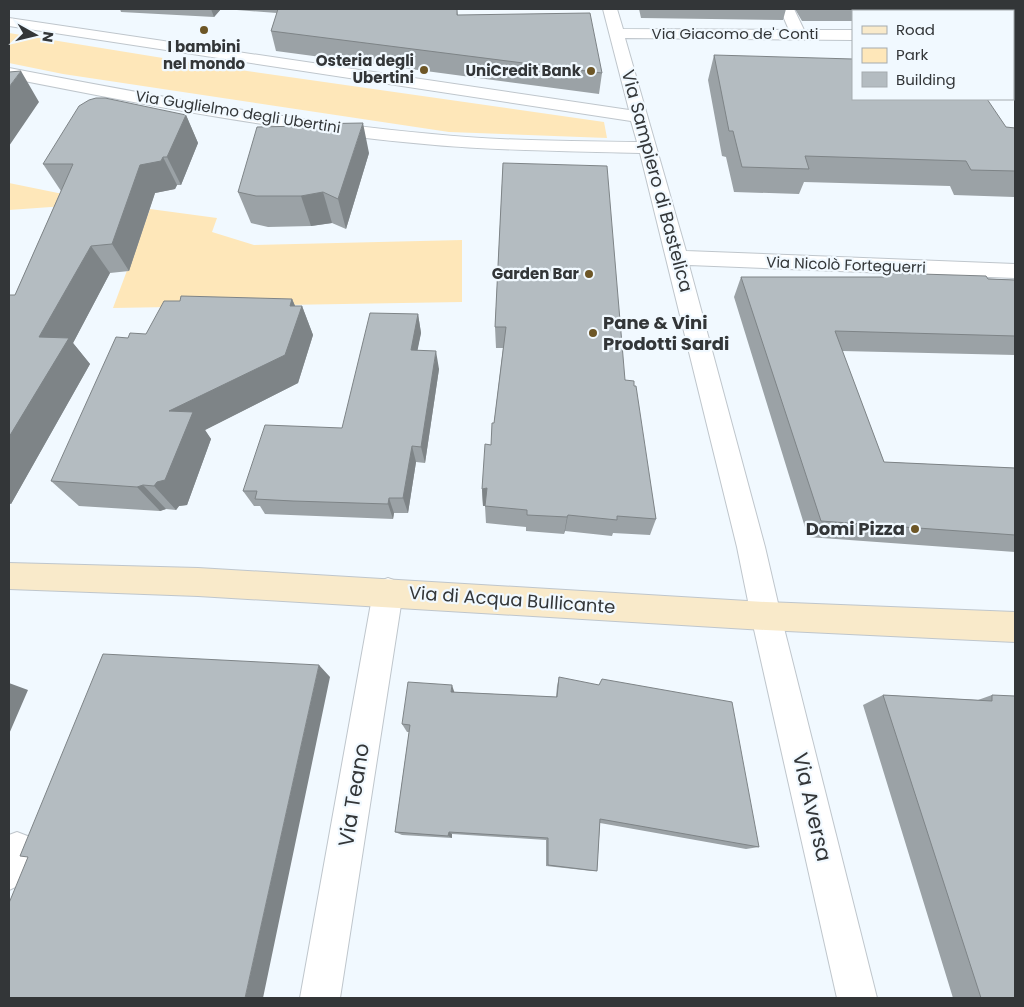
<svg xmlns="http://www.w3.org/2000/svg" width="1024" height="1007" font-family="Poppins,sans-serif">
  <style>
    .green { fill: #fee7b9 }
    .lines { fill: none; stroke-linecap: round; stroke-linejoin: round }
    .minor-casing { stroke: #bfc6cc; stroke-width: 2 }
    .tertiary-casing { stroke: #bfc6cc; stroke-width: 2 }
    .secondary-casing { stroke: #bfc6cc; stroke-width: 2 }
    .minor { fill: #fff; fill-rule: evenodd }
    .tertiary { fill: #fff; fill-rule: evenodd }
    .secondary { fill: #f9eaca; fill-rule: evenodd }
    .wall { fill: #9ba2a6 }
    .shaded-wall { fill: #7e8487 }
    .building { fill: #b4bcc1; stroke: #7e8487 }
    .poi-dot { fill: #6d5626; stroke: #f1f9ff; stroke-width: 2 }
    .labels { text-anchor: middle; stroke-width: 4.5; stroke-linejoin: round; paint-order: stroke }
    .far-street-label { font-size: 15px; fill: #333638; stroke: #f1f9ff }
    .far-poi-label { font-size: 15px; font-weight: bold; fill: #333638; stroke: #f1f9ff; text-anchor: end }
    .street-label { font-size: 18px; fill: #333638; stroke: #f1f9ff }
    .poi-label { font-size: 18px; font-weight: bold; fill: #333638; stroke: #f1f9ff; text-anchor: start }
    .near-street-label { font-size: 21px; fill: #333638; stroke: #f1f9ff }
  </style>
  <rect width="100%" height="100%" fill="#f1f9ff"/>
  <path class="green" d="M9,33L212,66L604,122L607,138L449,132L63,74L9,63Z
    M9,183L107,203L9,210Z
    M150,209L217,218L212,232L254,245L462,240V302L113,308Z"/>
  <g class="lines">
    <defs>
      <path id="minor" d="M603,9H617L623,29L789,30L780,9H794L804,30H853V40L625,38L686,251L1015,264V278L689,265L765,547L781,616L777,626L766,630L755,626L751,616L737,547L640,153C572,151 503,151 435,145C292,133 150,106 9,78V68C149,95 290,121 432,134C500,141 569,141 637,142L631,121L9,26V18L629,110Z
        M1015,31V40L1013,41V32Z
        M388,578L399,582L403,592L340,998H300L373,592L377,582Z
        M17,832L30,837L35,850L22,884L9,890V835Z"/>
      <path id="tertiary" d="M766,602L777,606L781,616L877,998H837L751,616L755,606Z"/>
      <path id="secondary" d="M9,563L198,568L766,602L1015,612V642L766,630L198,596L9,589Z"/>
    </defs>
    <use href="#minor" class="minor-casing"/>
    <use href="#tertiary" class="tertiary-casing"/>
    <use href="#secondary" class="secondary-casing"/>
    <use href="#minor" class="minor"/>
    <use href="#tertiary" class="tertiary"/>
    <use href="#secondary" class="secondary"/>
  </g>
  <path class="wall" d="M120,9H221L214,17L121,12Z
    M224,9H457L458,15L602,73L599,94L276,51L271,31L277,13Z
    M639,9H786L783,20L641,18Z
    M795,9H1015V24H1013V11H853V21H802Z
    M714,55L1006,127L1015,128V195L1014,197L954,195L950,186L804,182L799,194L734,192L726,157L722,156L708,80Z
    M186,115L198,143L181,185H177L175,189L155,193L129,271L110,273L73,343L90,364L11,504H9V295H15L61,191L43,164Z
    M369,153L346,229L332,223L311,226L268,227L251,223L238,192Z
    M503,163L625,380L634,386L656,519L650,535L613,533L612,536L565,531L564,534L526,531V527L486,523L485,506H483L482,489L491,445L494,423L503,348H496L495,327Z
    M888,273L1015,280V355L842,351L884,462L1015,468V552L808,537L734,297L741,277H885Z
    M292,299L295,306H302L313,335L298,383L205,430L211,439L187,505L179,506L176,510L166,509L160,511L79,506L51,481L128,338L146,334L180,301Z
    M418,314L421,333L417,350L439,369L425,463L416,462L408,513H394L393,519L265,514L260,506H254L243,491L342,428Z
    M559,677L759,847L746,849L600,823L597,871H592L546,866V840L452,834V838L402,835L395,832L409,732H407L402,724L455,692L556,697L557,686Z
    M883,695L978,700L992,695L1015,998H953L863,705Z"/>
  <path class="shaded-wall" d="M211,9H221L214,17Z
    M21,71L39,102L9,146V87Z
    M186,115L198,143L181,185L167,157Z
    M363,123L369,153L346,229L338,199Z
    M163,157L177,185L175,189L155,193L129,271L112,244L140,165Z
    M323,192L332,223L311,226L301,196Z
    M91,246L110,273L73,343L90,364L11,504L9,502V437L39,337Z
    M292,299L299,315L302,306L313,335L298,383L205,430L211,439L187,505L179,506L176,510L154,486L169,411L290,306Z
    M418,314L421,333L414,368L411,350Z
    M436,351L439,369L425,463L421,447Z
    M412,446L416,462L408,513L403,498Z
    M143,485L166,509L160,511L137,487Z
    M487,488L488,505L483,506L482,489Z
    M389,498L394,513L393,519L388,504Z
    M568,515L565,531L564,534L567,517Z
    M319,665L330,677L263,998H245Z
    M9,683L28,690L9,734Z
    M452,685L455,694L451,692Z
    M449,832L452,834V838L448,836Z"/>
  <path class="building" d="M278,9H457V15L590,13L602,73L271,31Z
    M892,9H928L930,11H894Z
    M714,55L853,59V99H987L1006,127L1015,128V171L971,170L966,161L805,156L809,169L742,167L733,131H729Z
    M21,71L9,87V72Z
    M96,98H105L186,115L167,157H163L161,161L140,165L112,244L91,246L39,337L69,338L9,437V295H15L73,164H43L79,106L89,100Z
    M363,123L338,199L323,192L301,196H256L238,192L257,127L304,126L305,124Z
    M503,163L607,166L625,380L634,381V386H636L656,519L617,516V520L568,515L567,517L527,515V510L485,506L487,488L482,489L485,444L491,445L492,423H494L506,327H495Z
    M888,273L986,276L988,279L1015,280V336L835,331L884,462L1015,468V535L821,521L741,277H889Z
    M181,296L292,299L290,306H302L285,355L169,411L193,412L165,480L157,482L154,486L143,485L137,487L51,481L116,337L128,338L130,333L146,334L164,301H180Z
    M370,313L418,314L411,350L436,351L421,447L412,446L403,498H389L388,504L293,501L255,499L257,491H243L265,425L342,428Z
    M103,654L319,665L245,998H9V903L28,857L20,856Z
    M559,677L599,685L602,679L732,702L759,847L600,819L597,871L548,865V838L449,832L448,836L395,832L410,725L402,724L408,682L452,685L451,692L557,697Z
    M883,695L992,701V695L1015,696V998H981Z"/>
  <g class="poi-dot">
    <circle cx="204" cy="30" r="5"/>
    <circle cx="424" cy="70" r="5"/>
    <circle cx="591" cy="71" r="5"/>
    <circle cx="589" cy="274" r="5"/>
    <circle cx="593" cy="333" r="5"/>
    <circle cx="915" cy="529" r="5"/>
  </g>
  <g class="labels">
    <g class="far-street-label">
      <text x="735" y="39">Via Giacomo de' Conti</text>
      <text transform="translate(238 112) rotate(9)" y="5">Via Guglielmo degli Ubertini</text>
      <text transform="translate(846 265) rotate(2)" y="5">Via Nicolò Forteguerri</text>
    </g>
    <g class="far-poi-label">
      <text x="204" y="52" text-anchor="middle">I bambini<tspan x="204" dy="17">nel mondo</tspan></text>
      <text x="414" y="66">Osteria degli<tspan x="414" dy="17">Ubertini</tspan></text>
      <text x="581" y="76">UniCredit Bank</text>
      <text x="579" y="279">Garden Bar</text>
    </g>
    <g class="street-label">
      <text transform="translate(657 181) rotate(75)" y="6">Via Sampiero di Bastelica</text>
      <text transform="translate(512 600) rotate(4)" y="6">Via di Acqua Bullicante</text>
    </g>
    <g class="poi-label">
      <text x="603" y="329">Pane &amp; Vini<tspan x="603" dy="21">Prodotti Sardi</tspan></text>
      <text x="905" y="535" text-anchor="end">Domi Pizza</text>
    </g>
    <g class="near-street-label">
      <text transform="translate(354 795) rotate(-81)" y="7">Via Teano</text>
      <text transform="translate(812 807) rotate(77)" y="7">Via Aversa</text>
    </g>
  </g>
  <rect width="1024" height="1007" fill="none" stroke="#333638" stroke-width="20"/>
  <rect x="852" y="10" width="162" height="90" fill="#f1f9ff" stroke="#a5abaf"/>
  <rect x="862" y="26" width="25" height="8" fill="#f9eaca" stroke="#a5abaf"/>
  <text x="896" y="35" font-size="15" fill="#333638">Road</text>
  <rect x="862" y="48" width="25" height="15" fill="#fee7b9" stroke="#a5abaf"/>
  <text x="896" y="60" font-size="15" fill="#333638">Park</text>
  <rect x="862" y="72" width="25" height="15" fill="#b4bcc1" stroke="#a5abaf"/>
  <text x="896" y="85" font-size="15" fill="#333638">Building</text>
  <g transform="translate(35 35) rotate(98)" stroke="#f1f9ff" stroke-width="4" paint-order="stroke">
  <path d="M0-4L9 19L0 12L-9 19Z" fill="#333638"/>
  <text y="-8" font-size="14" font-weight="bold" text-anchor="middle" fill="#333638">N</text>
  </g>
</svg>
